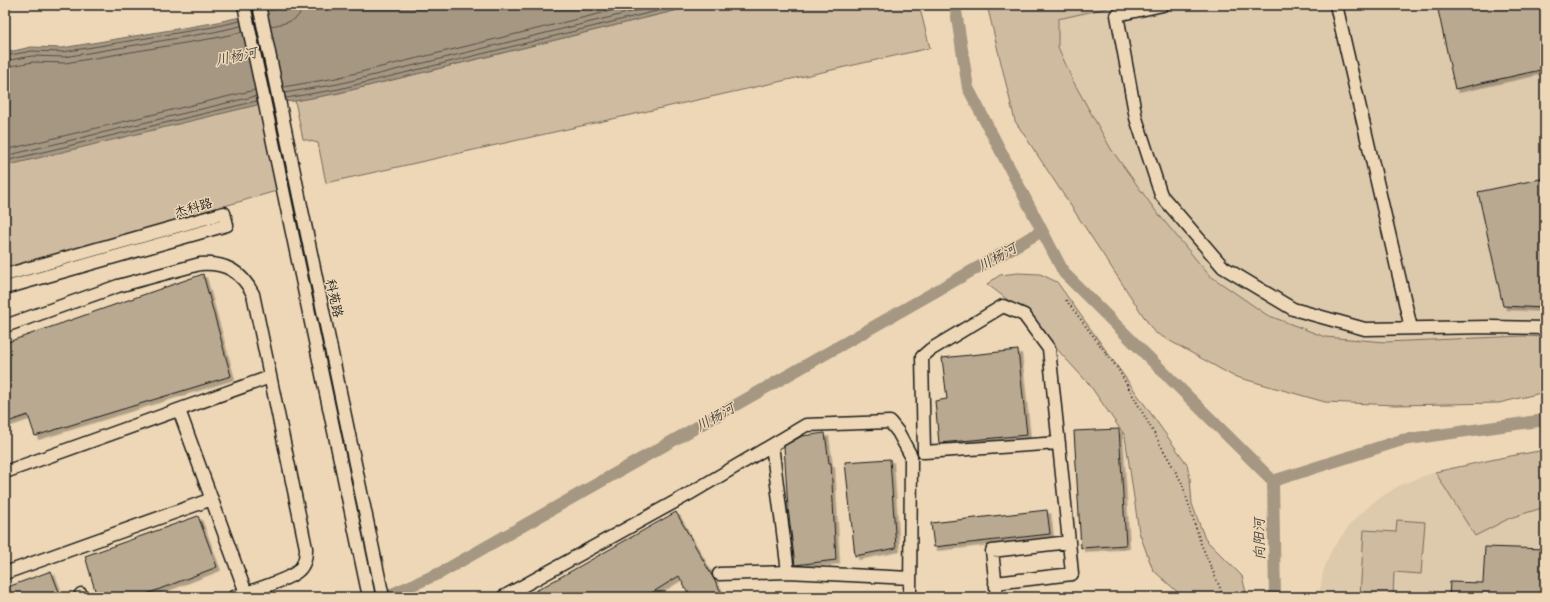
<svg xmlns="http://www.w3.org/2000/svg" width="1550" height="602" font-family="'Playpen Sans','LXGW WenKai TC',sans-serif">
  <style>
    .built { fill: #ddc9ab }
    .green { fill: #cfbba0; stroke: #766c5e }
    .water { fill: #a59782; stroke: #6e6659 }
    .lines { fill: none; stroke-linecap: round; stroke-linejoin: round }
    .shore { stroke: #534d45; stroke-width: 1 }
    .canal { stroke: #a59782; stroke-width: 12 }
    .building { fill: #b9a990; stroke: #1c1c1c; filter: url(#shadow) }
    .minor-casing { stroke: #1c1c1c; stroke-width: 15 }
    .path { stroke: #1c1c1c; stroke-width: 2; stroke-dasharray: 1 3; stroke-linecap: butt }
    .minor { stroke: #edd7b6; stroke-width: 12 }
    .labels { text-anchor: middle; stroke-width: 3; stroke-linejoin: round; paint-order: stroke }
    .street-label { font-size: 13px; fill: #1c1c1c; stroke: #edd7b6 }
    .water-label { font-size: 14px; font-style: italic; fill: #4c4740; stroke: #edd7b6 }
  </style>
  <defs>
    <filter id="shadow"><feDropShadow dx="3.5" dy="3.5" stdDeviation="0" flood-color="#0004"/></filter>
  </defs>
  <rect width="100%" height="100%" fill="#edd7b6"/>
  <filter id="ink" filterUnits="userSpaceOnUse"><feTurbulence type="fractalNoise" baseFrequency=".025" numOctaves="2"/><feDisplacementMap in="SourceGraphic" scale="8" xChannelSelector="R" yChannelSelector="G"/><feConvolveMatrix kernelMatrix="1 2 1 2 8 2 1 2 1" color-interpolation-filters="sRGB"/></filter>
  <g filter="url(#ink)">
    <path class="built" d="M1121,5H1545V337L1524,336L1385,342L1325,337L1267,315L1209,275L1155,210L1111,149L1073,81L1058,47V19Z
      M1545,450V597H1319L1323,572L1331,551L1352,522L1375,501L1400,485L1435,472L1505,457Z"/>
    <path class="green" d="M698,5H919L930,48L326,183L318,143L303,139L295,101L339,93Z
      M987,5H1121L1058,19V47L1073,81L1111,149L1155,210L1209,275L1267,315L1325,337L1385,342L1524,336L1545,337V392L1499,403L1396,405L1325,402L1233,376L1154,332L1015,121Z
      M265,103L283,189L5,270V164Z
      M1018,273L1040,274L1057,282L1187,464L1190,478L1192,504L1205,539L1242,576L1247,597H1183L1153,570L1139,532L1125,436L1089,384L1021,310L987,284L1000,275Z
      M1545,450V507L1510,518L1475,536L1435,472L1505,457Z
      M1397,520L1425,522L1421,574L1394,572L1393,597H1360L1364,530L1396,532Z"/>
    <path class="water" d="M296,5H698L339,93L295,101L265,103L5,166V53L31,47L62,48L213,23Z"/>
    <g class="lines">
      <path class="shore" d="M271,26C284,23 302,22 302,5
        M5,56L32,51L63,52L213,27L240,21
        M5,61L32,56L64,57L214,32L241,26
        M5,67L33,62L65,63L215,38L243,32
        M283,87L336,78L635,5
        M284,93L338,84L660,5
        M286,98L339,89L681,5
        M5,150L255,90
        M5,156L256,96
        M5,161L257,101"/>
      <path class="canal" d="M955,5L968,88L1064,273L1273,481L1402,440L1545,420
        M1273,481L1275,597
        M385,597L440,573L1042,231"/>
    </g>
    <path class="building" d="M1437,5H1545V69L1455,89Z
      M1545,178V308L1503,306L1478,192Z
      M203,274L231,376L35,436L28,415L5,423V343Z
      M1018,350L1027,435L939,443L935,401L947,399L942,358Z
      M1119,429L1126,545L1081,548L1074,431Z
      M825,433L829,463H831L836,560L795,565L788,508L784,446L802,436Z
      M890,459L896,548L855,556L845,462Z
      M1047,510L1050,534L934,547L931,523Z
      M676,512L724,597H690L679,576L645,597H525Z
      M198,516L217,567L139,597H97L85,556Z
      M1485,547L1545,549V580H1542L1541,597H1449L1450,582L1483,583Z
      M51,571L61,597H5V588Z"/>
    <g class="lines">
      <defs>
        <path id="minor" d="M244,5L369,597
          M259,5L383,597
          M1163,5L1117,15L1136,118L1161,195L1223,267L1293,309L1365,329L1491,327L1545,328
          M1336,5L1411,328
          M5,275L224,213L227,225L5,288
          M5,326L118,286L200,264C225,262 241,271 253,294L306,548C306,557 305,565 298,571C289,580 248,592 234,597
          M179,410L246,593
          M1059,443L924,452L922,357L930,350L1003,306L1024,315L1049,349L1069,542
          M772,445L788,572
          M5,472L270,377
          M5,573L212,499
          M719,574L788,572L910,578
          M995,583L1072,574L1069,542L992,551L997,597
          M81,594L82,597
          M503,597L689,494L806,425L890,422L898,432L911,456L910,597"/>
      </defs>
      <use href="#minor" class="minor-casing"/>
      <path class="path" d="M1066,300L1118,369L1182,483L1201,544L1224,597"/>
      <use href="#minor" class="minor"/>
    </g>
  </g>
  <g class="labels">
    <g class="street-label">
      <text transform="translate(193 207) rotate(-16)" y="5">杰科路</text>
      <text transform="translate(335 298) rotate(78)" y="5">科苑路</text>
    </g>
    <g class="water-label">
      <text transform="translate(236 56) rotate(-12)" y="5">川杨河</text>
      <text transform="translate(997 257) rotate(-30)" y="5">川杨河</text>
      <text transform="translate(715 417) rotate(-30)" y="5">川杨河</text>
      <text transform="translate(1259 539) rotate(-91)" y="5">向阳河</text>
    </g>
  </g>
  <rect width="1550" height="602" fill="none" stroke="#edd7b6" stroke-width="20"/>
  <rect x="10" y="10" width="1530" height="582" fill="none" stroke="#1c1c1c" stroke-width="1.5" filter="url(#ink)"/>
</svg>
